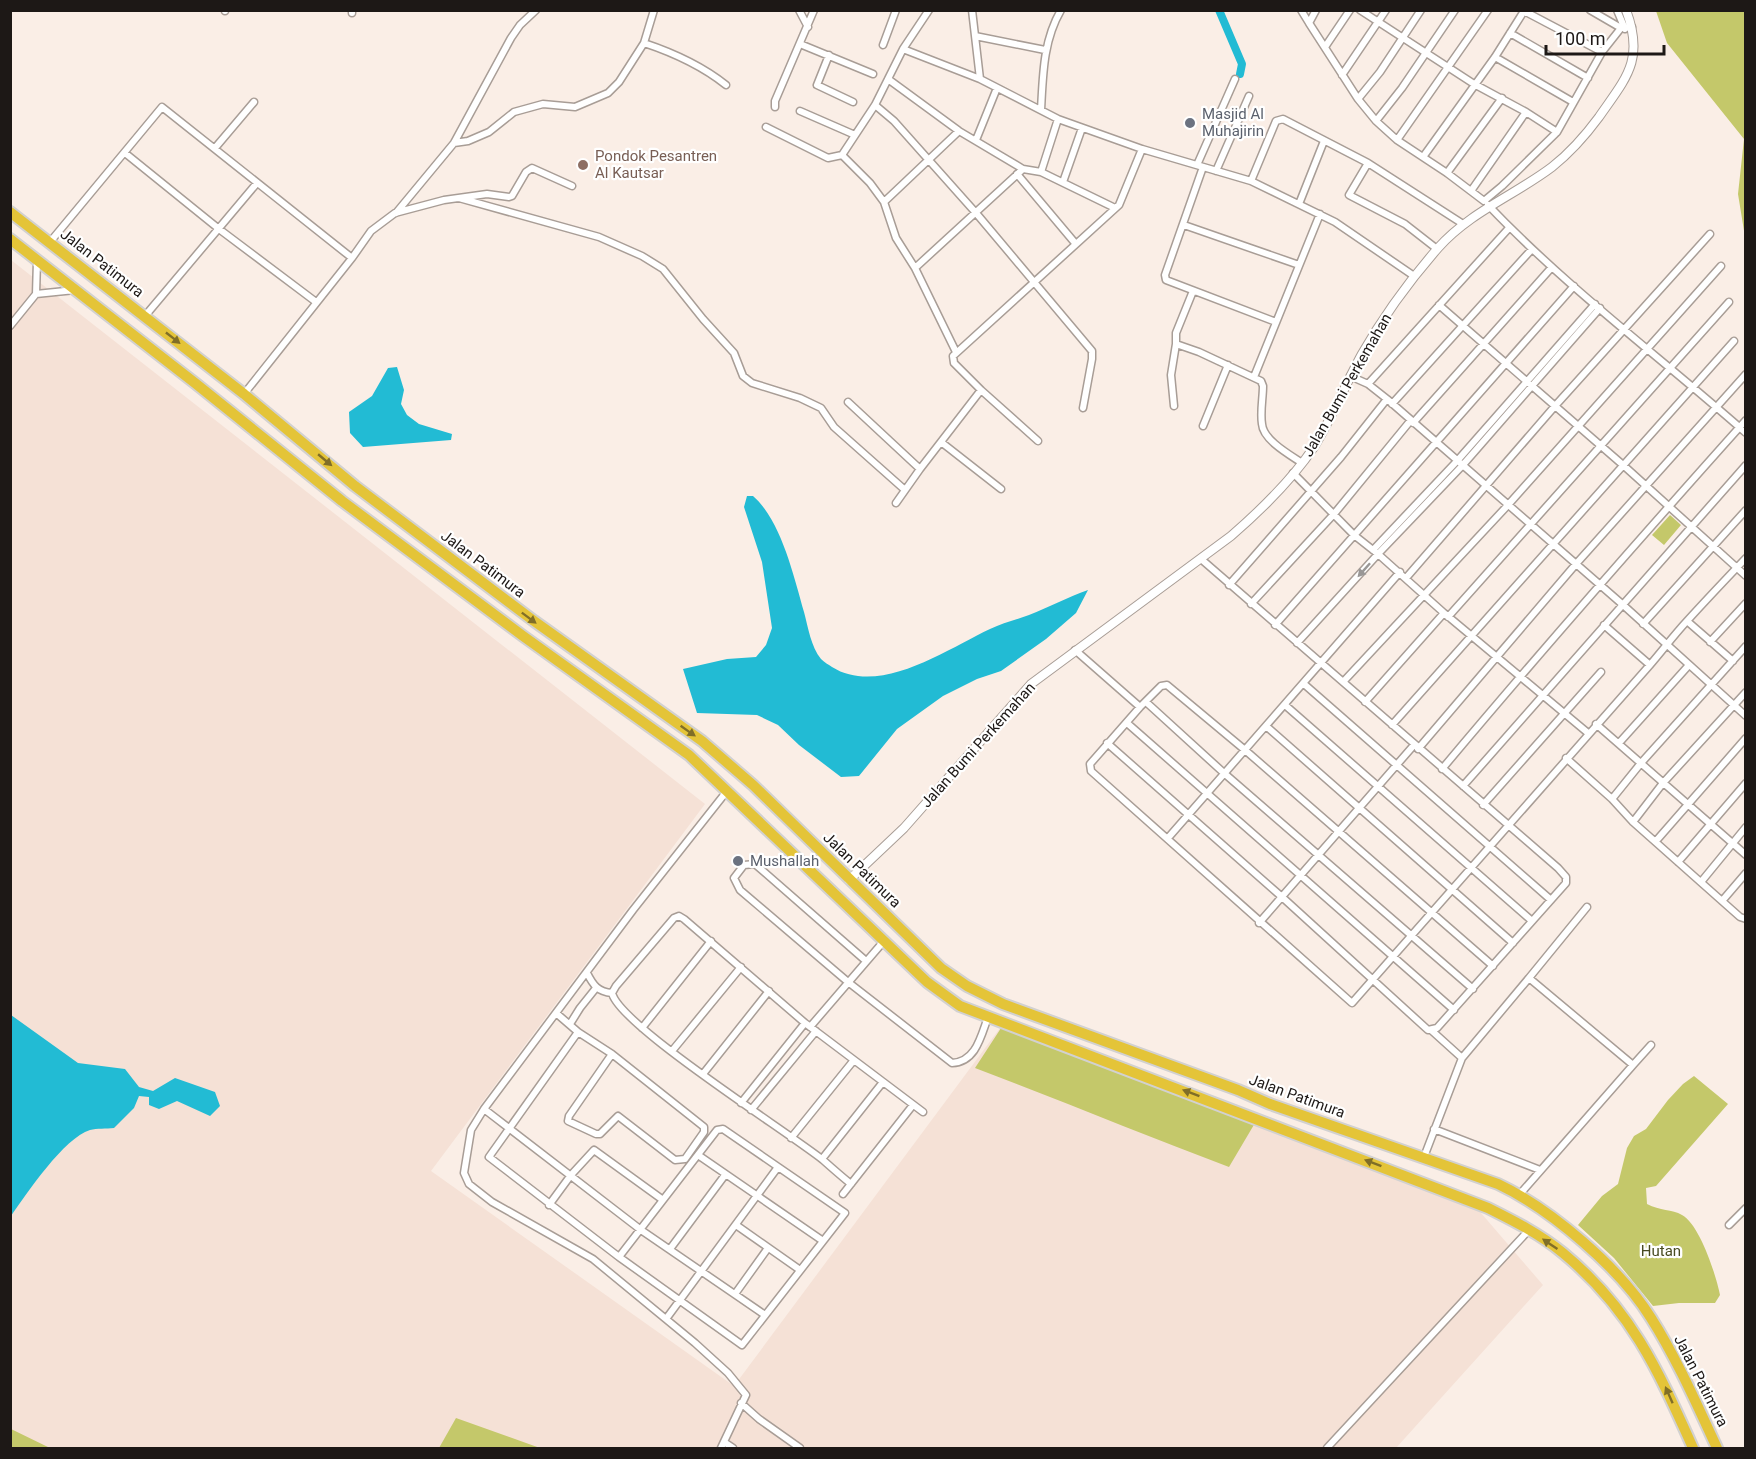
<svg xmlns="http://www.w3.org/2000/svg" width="1756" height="1459" font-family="Roboto,sans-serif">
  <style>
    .built { fill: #f5e1d6 }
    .green { fill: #c4c86a }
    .water { fill: #22bbd4 }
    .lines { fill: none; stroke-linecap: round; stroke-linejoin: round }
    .canal { stroke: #22bbd4; stroke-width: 8 }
    .minor-casing { stroke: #a89d96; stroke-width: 9 }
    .tertiary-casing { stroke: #a89d96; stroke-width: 10 }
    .trunk-casing { stroke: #d2d1d0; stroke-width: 14 }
    .minor { stroke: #fff; stroke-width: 6 }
    .tertiary { stroke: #fff; stroke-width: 8 }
    .trunk { stroke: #e4c438; stroke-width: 10 }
    .oneway { fill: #806e27 }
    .oneway2 { fill: #999796 }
    .worship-dot { fill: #6b7280; stroke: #fff; stroke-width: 2 }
    .education-dot { fill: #8d6e63; stroke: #fff; stroke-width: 2 }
    .labels { text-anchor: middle; stroke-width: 4.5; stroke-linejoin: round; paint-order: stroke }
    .worship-label { font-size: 15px; fill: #5b616d; stroke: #fff; text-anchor: start }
    .education-label { font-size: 15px; fill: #785e54; stroke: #fff; text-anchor: start }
    .street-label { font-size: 15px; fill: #1d1816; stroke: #fff }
    .park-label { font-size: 15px; fill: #494b22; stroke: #fff }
  </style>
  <rect width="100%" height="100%" fill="#faeee6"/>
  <path class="built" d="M11,260L705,804L431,1171L734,1386L1003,1024L1475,1206L1543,1285L1396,1448H11Z"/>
  <path class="green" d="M1656,11H1745V237L1738,194L1744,139L1667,43Z
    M1670,515L1681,525L1664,545L1652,535Z
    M1003,1025L1255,1123L1229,1167C1144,1135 1060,1100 975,1068Z
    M1694,1076L1728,1104L1656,1186L1646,1188L1647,1204C1660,1211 1672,1209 1682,1215C1700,1225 1716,1275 1720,1295L1715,1303H1679L1653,1306L1614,1258L1578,1225L1602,1196L1618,1184L1627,1148L1634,1136L1646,1129L1668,1100L1683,1084Z
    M456,1418L540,1448H439Z
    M10,1429H11L50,1448H11Z"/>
  <path class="water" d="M397,367L404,390L401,404L407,415L419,424L452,434L451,440L363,447L350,433L349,412L372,396L388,368Z
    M747,496H753C781,520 794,577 804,612C808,627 811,647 821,659C824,662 829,665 832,667C880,697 947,649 990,629C1003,623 1016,620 1029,615C1049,607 1068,597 1088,590L1076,613L1046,639L1001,671L977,679L943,696L897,729L859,776L841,777L799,745L778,725L757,715L697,713L683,669L727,659L756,657L766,645L772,628L762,562L744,507Z
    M11,1015L78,1063L125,1069L139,1087L153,1091L175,1078L215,1092L220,1106L210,1116L177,1101L159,1109L149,1105V1097L139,1096L134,1108L114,1128C106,1129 97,1128 90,1130C64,1138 27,1193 11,1216Z"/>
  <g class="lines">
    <path class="canal" d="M1219,10L1242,64L1240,74"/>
    <defs>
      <path id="minor" d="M225,10V11
        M352,10V13
        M799,10L808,27
        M929,10L903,49L875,105L842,155L870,183L884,202L896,238L915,268L956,352
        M972,10L980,79L1058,119L1142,149L1251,181L1335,222L1414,276
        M1301,10L1309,23
        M1316,10L1309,23L1358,99L1376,121L1397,140L1447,173L1484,201L1502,186L1557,132L1602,52L1621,28
        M1360,10L1474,84L1526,112L1557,132
        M1590,10L1621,28L1632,27
        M1617,10L1625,29
        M1510,33L1588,78
        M975,36L1045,50
        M644,43C674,53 701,65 726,85
        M800,44L873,74
        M883,45L896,10
        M1325,47L1350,10
        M903,49L980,79
        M829,55L817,85L853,102
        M1495,57L1573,102
        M1342,75L1386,10
        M888,79L959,131L1023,169L1041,172L1115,208
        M1358,99L1380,72L1421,10
        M875,105L894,121L976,213L1092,351V359L1083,408
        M775,107V101L814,10
        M1041,110C1043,75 1043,41 1061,10
        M800,111L855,135
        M1376,121L1402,88L1455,10
        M766,127L828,158L842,155
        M976,140L997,88
        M1397,140L1488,10
        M454,143L468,141L489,132L514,112L543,104L575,107L608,93L619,82L644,43L654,10
        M215,148L254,102
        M125,153L219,229L316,302
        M1423,157L1495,57L1524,11L1602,52
        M1368,163L1349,195L1405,224L1437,249
        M1197,165L1235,79
        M1203,167L1165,275L1166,280L1276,322
        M1216,171L1249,96
        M1041,172L1058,119
        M1447,173L1502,98
        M1017,174L1075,243
        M1251,181L1276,121L1283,119L1368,163L1463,224
        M1063,182L1082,128
        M1471,191L1526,112
        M459,198L599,237L642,256L663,269L703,319L734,353L743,376L752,383L800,398L821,408L834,427L905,490
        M884,202L959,131
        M1299,204L1324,141
        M1488,205C1567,288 1660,357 1746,433
        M396,213L454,143L511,38L520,25L536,10
        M1184,225L1299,265
        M50,242L162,107L352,258
        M915,268L1023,169
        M36,294L75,290
        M1439,305L1623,465L1746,576
        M145,316L257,183
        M10,326L36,294L37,261
        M1176,344V333L1193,291
        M1350,376L1368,384L1387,399L1622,604L1746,716
        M1254,377L1320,214
        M1368,384L1509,228
        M981,390L1038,441
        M244,394L352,258L371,231L395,213L444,200L487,194L509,197L512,196L526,172L532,168L572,186
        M848,402L920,469
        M1392,404L1532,249
        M1174,406L1171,375L1176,344L1199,352L1261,381L1263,386C1263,398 1260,412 1262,424C1263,440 1290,455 1302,463
        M1413,423L1552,267
        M1203,426L1228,365
        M941,442L1001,489
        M1293,473L1354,535L1378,554L1444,613L1588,733
        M896,503L920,469L981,390L954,363L953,356L1119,205L1142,149
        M1373,550L1457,461L1595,304
        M1406,578L1555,406L1710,234
        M1229,585L1341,457L1387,399
        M1251,604L1334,514L1411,420
        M1448,617L1729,302
        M1687,621L1733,661
        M1643,624L1746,510
        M1275,625L1574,286
        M1604,625L1650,665
        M1710,642L1746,603
        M1297,643L1378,554L1462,466L1600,308
        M1075,650L1140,707
        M1343,682L1508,505L1721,266
        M1304,684L1551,900
        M1146,702L1225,774L1473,989
        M1365,702L1444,613
        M1285,705L1532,921
        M1127,723L1454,1010
        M1596,724L1746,855
        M1392,725L1734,341
        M1266,726L1513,943
        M1107,743L1282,897L1428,1030L1437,1028L1566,883V877L1558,868L1201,559
        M1619,743L1689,665
        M1418,749L1576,564L1746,374
        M1566,758L1612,799L1641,763L1746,646
        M1442,769C1541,651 1643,535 1746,420
        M1463,786L1746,465
        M1612,799L1633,822L1740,917L1746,919
        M1483,805L1601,672
        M1633,822L1663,783L1746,692
        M1168,838L1400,572
        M1656,841L1746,738
        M1678,862L1746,783
        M1701,882L1746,827
        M1722,901L1746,873
        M1259,923L1414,745
        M866,961L755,864L744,865L734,878L740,890L848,982L952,1063C976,1062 981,1036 988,1017
        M1493,966L1245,750L1167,685L1161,686L1140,707L1090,764L1091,771L1352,1003C1450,891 1550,779 1649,666C1662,651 1674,635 1687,621C1706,600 1726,579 1746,558
        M587,973C593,985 598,992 612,993
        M1529,978L1587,907
        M556,1013L578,1032L612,1054L704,1127V1132L685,1159L675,1160L618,1116L600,1134H596L568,1121L569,1116L612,1054
        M570,1024L580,1008L596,988
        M810,1027L884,941
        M642,1028L711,941
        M1431,1030L1462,1058
        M578,1032L489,1157L619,1257
        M672,1051L741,967
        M1633,1065L1651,1045
        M703,1074L769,991
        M741,1103L805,1023
        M484,1109L641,1230L765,1315
        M751,1110L816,1031
        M723,1129L845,1213L742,1345L619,1257L717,1130Z
        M1434,1129L1540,1170
        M791,1138L854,1060
        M698,1155L823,1241
        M1424,1157L1462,1058L1529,978L1633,1065L1520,1194
        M822,1159L883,1082
        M851,1184C841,1176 832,1168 823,1160C788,1132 619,1025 612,993L616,986L674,918L679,916L684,919L805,1023L923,1112
        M843,1194L913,1105
        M549,1205L571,1175L594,1150L663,1200
        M736,1225L800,1270
        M1729,1225L1746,1208
        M670,1249L725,1175
        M735,1294L768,1248
        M666,1319L778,1167
        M741,1403L759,1419L800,1448
        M724,1442L733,1448
        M721,1448L746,1395L728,1373L695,1343L593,1259L492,1202L469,1184L464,1173L471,1130L484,1109L633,910L727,791
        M1327,1448L1529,1230"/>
      <path id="tertiary" d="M849,880L904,828L1031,684L1231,536C1261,510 1291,481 1314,447C1332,418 1345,385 1362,354C1383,317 1410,280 1438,248C1470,212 1515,195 1552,167C1571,152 1585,136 1599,117C1626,78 1645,60 1626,10"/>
      <path id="trunk" d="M10,212L244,394L355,486L534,621L702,741L753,785L941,968L967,986L1003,1004L1238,1090L1270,1104L1498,1184C1551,1209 1620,1268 1651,1318C1677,1359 1697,1405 1717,1448
        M10,239L195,383L342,501L523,636L689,755L927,982L960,1006L1488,1208C1514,1221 1540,1234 1563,1253C1631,1309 1658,1370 1693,1448"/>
    </defs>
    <use href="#minor" class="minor-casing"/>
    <use href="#tertiary" class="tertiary-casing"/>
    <use href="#trunk" class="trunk-casing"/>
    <use href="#minor" class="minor"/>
    <use href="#tertiary" class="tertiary"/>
    <use href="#trunk" class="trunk"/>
  </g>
  <defs><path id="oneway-solid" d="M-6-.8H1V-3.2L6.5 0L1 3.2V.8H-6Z" transform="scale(1.5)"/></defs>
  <g class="oneway">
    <use href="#oneway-solid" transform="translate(173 338) rotate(38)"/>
    <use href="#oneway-solid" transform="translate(325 460) rotate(40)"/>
    <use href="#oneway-solid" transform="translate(529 618) rotate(37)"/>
    <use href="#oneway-solid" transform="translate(688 731) rotate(35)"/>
    <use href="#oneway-solid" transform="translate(1191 1093) rotate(-159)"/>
    <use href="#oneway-solid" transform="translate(1373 1163) rotate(-159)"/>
    <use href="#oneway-solid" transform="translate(1550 1244) rotate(-146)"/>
    <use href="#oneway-solid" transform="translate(1669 1395) rotate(-114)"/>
  </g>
  <use class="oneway2" href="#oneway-solid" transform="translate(1364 570) rotate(132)"/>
  <g class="worship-dot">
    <circle cx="1190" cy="123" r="6"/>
    <circle cx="738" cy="861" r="6"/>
  </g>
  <circle class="education-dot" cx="583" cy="165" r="6"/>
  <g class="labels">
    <g class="worship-label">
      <text x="1202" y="119">Masjid Al<tspan x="1202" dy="17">Muhajirin</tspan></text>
      <text x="750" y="866">Mushallah</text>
    </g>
    <g class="education-label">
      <text x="595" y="161">Pondok Pesantren<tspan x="595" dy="17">Al Kautsar</tspan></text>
    </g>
    <g class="street-label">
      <text transform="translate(102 263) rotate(38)" y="5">Jalan Patimura</text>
      <text transform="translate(1347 385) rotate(-60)" y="5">Jalan Bumi Perkemahan</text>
      <text transform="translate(483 564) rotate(37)" y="5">Jalan Patimura</text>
      <text transform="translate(978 745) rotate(-48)" y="5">Jalan Bumi Perkemahan</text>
      <text transform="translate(862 870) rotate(44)" y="5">Jalan Patimura</text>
      <text transform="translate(1297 1096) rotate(20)" y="5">Jalan Patimura</text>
      <text transform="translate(1701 1381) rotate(63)" y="5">Jalan Patimura</text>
    </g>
    <g class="park-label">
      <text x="1661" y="1256">Hutan</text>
    </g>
  </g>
  <rect width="1756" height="1459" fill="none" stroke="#1d1816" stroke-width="24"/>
  <path d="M1546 45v9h118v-9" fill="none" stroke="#1d1816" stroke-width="3"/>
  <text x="1555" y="45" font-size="18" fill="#1d1816" stroke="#ffffff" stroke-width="4.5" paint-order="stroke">100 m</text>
</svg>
